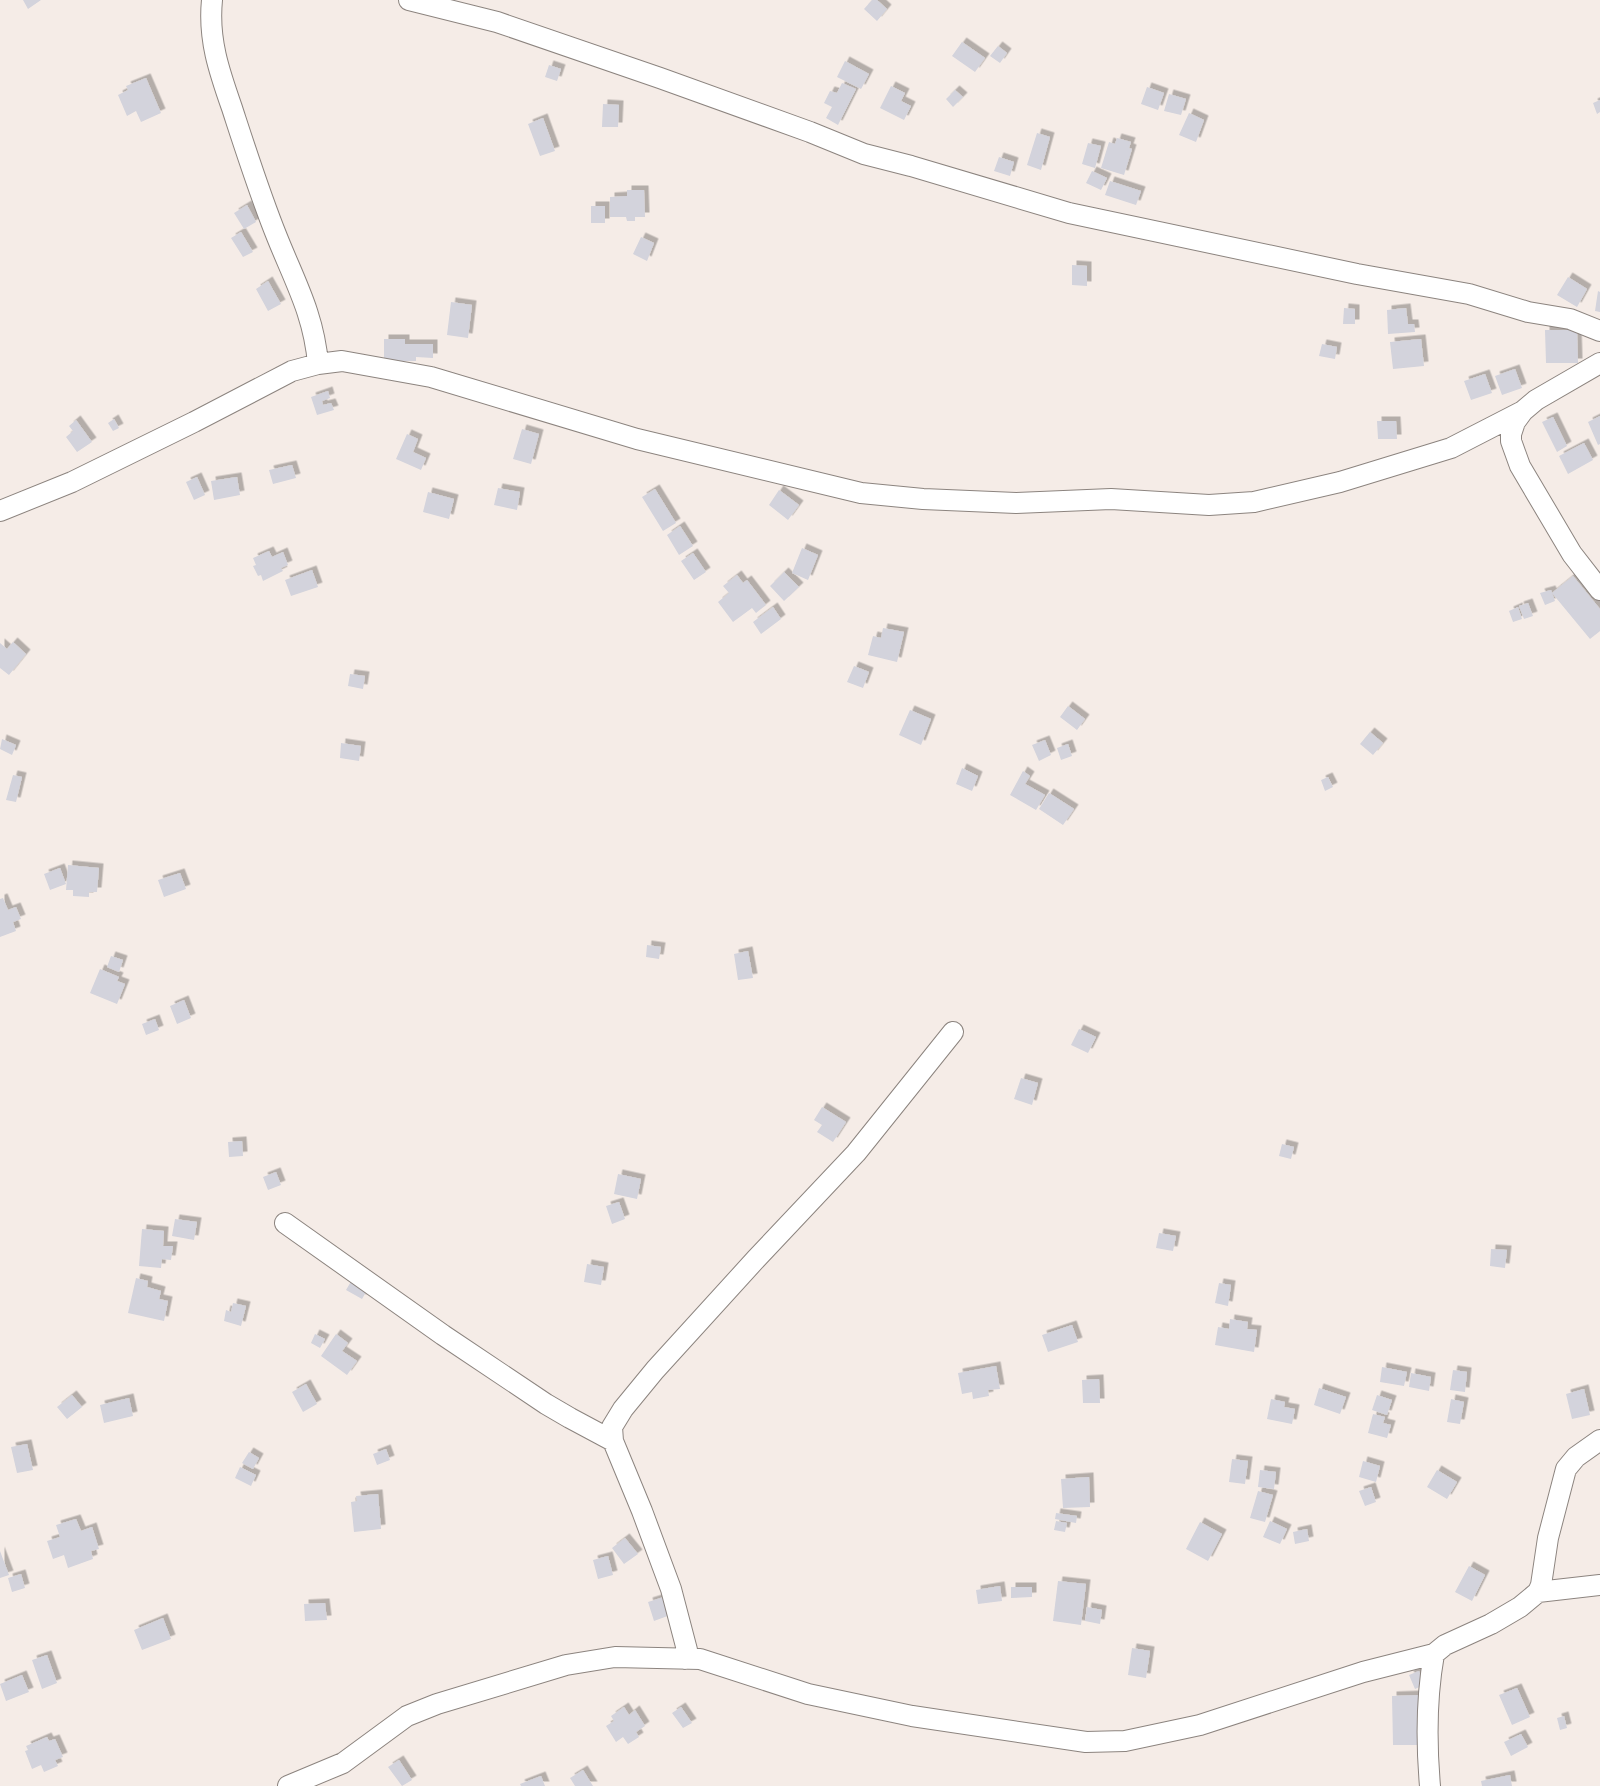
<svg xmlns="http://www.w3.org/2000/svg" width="1600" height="1786" font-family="'DejaVu Sans',sans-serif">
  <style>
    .building { fill: #d3d3dc; filter: url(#shadow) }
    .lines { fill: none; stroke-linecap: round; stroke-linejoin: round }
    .street-casing { stroke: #8c847f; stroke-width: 22 }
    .street { stroke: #fff; stroke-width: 20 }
  </style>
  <defs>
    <filter id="shadow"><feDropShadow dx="4.5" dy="-4.5" stdDeviation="0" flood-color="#0004"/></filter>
  </defs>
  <rect width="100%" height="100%" fill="#f5ece7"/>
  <path class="building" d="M23,0H41L28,9Z
    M872,0H877L887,9L877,21L864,9Z
    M962,42L985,58L975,72L952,56Z
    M998,46L1007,53L1000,63L990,56Z
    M845,61L869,74L861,89L837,77Z
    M549,65L561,69L557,81L545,77Z
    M146,78L161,113L141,122L136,111L127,116L118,95L128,90L126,86Z
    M842,83L856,89L838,125L826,118L832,107L824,103L830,91L837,93Z
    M891,86L905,93L901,101L911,106L904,120L880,108Z
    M1147,87L1164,93L1158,110L1141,104Z
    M955,90L963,97L953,107L946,99Z
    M1169,94L1186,99L1181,115L1164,111Z
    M1600,100V112L1597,114L1593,103Z
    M603,104L619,105L618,127H602Z
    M1189,113L1204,120L1196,142L1179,135Z
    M543,118L555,151L540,156L528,124Z
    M1037,133L1050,137L1041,170L1027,165Z
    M1117,138L1131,142L1129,148L1132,149L1124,175L1101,168L1109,142L1115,144Z
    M1088,143L1101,146L1095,168L1082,164Z
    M999,157L1014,162L1010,176L994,171Z
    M1092,171L1107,178L1101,190L1086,183Z
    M1110,181L1141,191L1136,205L1105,195Z
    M627,190H644L645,217H635V221H627L626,217H610V197L627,196Z
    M247,205L256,222L244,229L234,213Z
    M591,206H605V223H591Z
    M241,232L253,252L243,257L231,238Z
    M641,237L654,243L647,261L633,254Z
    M1072,265L1087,266V286L1072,285Z
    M1568,277L1587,289L1577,307L1557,295Z
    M268,281L281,304L268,311L256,289Z
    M1598,291L1600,292V312L1595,311Z
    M451,302L472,305L468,338L447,335Z
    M1344,308L1355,309V324H1343Z
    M1406,308L1408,324H1414L1415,332L1388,334L1387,310Z
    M1545,330H1577L1578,363H1546Z
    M384,339H405V344H433V358L416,357V361H384Z
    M1421,339L1424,366L1393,369L1390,342Z
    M1322,344L1337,347L1335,359L1319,356Z
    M1515,369L1522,388L1502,395L1495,376Z
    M1485,374L1492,393L1471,400L1464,381Z
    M328,391L330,398L322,401L323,405L331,403L334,410L317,415L311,397Z
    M1600,416V444L1598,445L1588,422Z
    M1553,417L1567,446L1557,452L1542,422Z
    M114,419L119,428L113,431L108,423Z
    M76,420L92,442L77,452L66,437L73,431L69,426Z
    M1377,421H1396L1397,439H1378Z
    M522,429L539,434L531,464L513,459Z
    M407,434L418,439L413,452L426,458L421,470L396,459Z
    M1584,443L1593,460L1568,474L1559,456Z
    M292,465L296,478L273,484L269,470Z
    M197,477L205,495L194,500L186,482Z
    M237,477L240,495L214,500L211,481Z
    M498,488L520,492L517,510L494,505Z
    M655,489L676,523L663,531L642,497Z
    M779,490L799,505L788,520L769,505Z
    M428,492L454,499L449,519L423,512Z
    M680,526L693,546L679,555L667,535Z
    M802,548L818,555L808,580L792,573Z
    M269,551L272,557L283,552L288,565L281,568L283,571L263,581L261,575L258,576L253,566L256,565L253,558Z
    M693,553L706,572L694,580L681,561Z
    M312,570L318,587L291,596L285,580Z
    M784,572L799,587L784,601L770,586Z
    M737,575L743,583L747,580L766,605L756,613L752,608L733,622L718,602L729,593L723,586Z
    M1573,576L1600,609V631L1590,639L1552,593Z
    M1551,590L1555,601L1545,605L1540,593Z
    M1528,603L1533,616L1524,619L1519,606Z
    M773,607L781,619L761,634L753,622Z
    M1518,607L1522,619L1513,622L1509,611Z
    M883,628L904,632L897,662L868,655L873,636L881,638Z
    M13,642L26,654L9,675L0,668V643L7,649Z
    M854,666L869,672L863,688L847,682Z
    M350,674L365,676L363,689L348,686Z
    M1068,706L1085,719L1077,730L1060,717Z
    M910,710L931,719L921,745L899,735Z
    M1370,732L1383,743L1373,755L1360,744Z
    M2,739L16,745L12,755L0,749Z
    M1045,740L1051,755L1039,761L1032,745Z
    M341,743L361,746L359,761L340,758Z
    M1068,744L1072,756L1061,760L1057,748Z
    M962,768L978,776L972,791L956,784Z
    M1023,771L1030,776L1025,784L1045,795L1036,810L1010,795Z
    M13,775L22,777L16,802L6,800Z
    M1328,777L1333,787L1325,791L1321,780Z
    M1049,793L1074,809L1063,825L1039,809Z
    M68,865L99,868L97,892H89V897L73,896V890H66Z
    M60,868L66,884L50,890L44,874Z
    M180,873L186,889L164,897L158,880Z
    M3,898L8,910L16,907L21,919L13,922L16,931L0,937V899Z
    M647,945L661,947L659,959L646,957Z
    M748,951L753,978L738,980L734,954Z
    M111,956L123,960L119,972L107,967Z
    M100,969L119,977L117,981L125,984L117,1004L90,993Z
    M184,1000L191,1018L177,1024L170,1006Z
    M155,1019L159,1030L146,1035L142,1024Z
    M1079,1029L1096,1037L1088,1053L1071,1045Z
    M1021,1078L1038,1083L1032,1105L1014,1099Z
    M822,1107L846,1122L833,1142L817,1132L822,1125L814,1120Z
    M242,1141L243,1156L229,1157L228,1142Z
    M1282,1144L1294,1147L1291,1159L1279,1156Z
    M276,1172L281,1185L268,1190L263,1177Z
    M618,1174L641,1179L637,1199L614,1194Z
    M619,1202L625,1219L612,1224L606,1206Z
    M175,1219L197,1222L194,1240L172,1236Z
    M142,1229L164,1231L163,1246H173L171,1260L162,1259L161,1268L139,1266Z
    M1159,1233L1176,1236L1173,1251L1156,1248Z
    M1491,1249L1507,1250L1505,1268L1490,1266Z
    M587,1264L604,1267L601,1285L584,1282Z
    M136,1278L148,1281L147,1287L161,1291L159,1299L168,1301L164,1321L128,1313Z
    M353,1278L369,1287L362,1299L346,1290Z
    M1219,1283L1231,1285L1228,1306L1215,1303Z
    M233,1303L246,1306L241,1326L224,1321L226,1310L231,1312Z
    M1230,1319L1248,1322L1247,1329L1257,1330L1254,1352L1215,1345L1218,1327L1229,1329Z
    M1072,1325L1078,1342L1048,1352L1042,1335Z
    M315,1334L325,1339L320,1348L311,1343Z
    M336,1334L348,1343L342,1351L357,1361L347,1375L321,1356Z
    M996,1366L1000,1389L988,1390L989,1396L973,1399L972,1392L962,1394L958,1373Z
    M1382,1367L1407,1372L1404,1386L1380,1382Z
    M1453,1370L1467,1372L1465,1392L1450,1390Z
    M1411,1373L1431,1377L1429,1391L1409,1387Z
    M1099,1379L1100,1403H1083L1082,1380Z
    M306,1384L317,1404L303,1412L292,1392Z
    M1319,1388L1346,1397L1340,1414L1314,1405Z
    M1584,1389L1590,1415L1572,1419L1566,1394Z
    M72,1395L82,1407L67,1419L57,1407Z
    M1377,1395L1392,1400L1387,1415L1372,1410Z
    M129,1398L133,1416L104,1423L100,1405Z
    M1271,1399L1285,1402L1284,1407L1295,1409L1292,1424L1267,1419Z
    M1451,1399L1464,1402L1460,1424L1447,1422Z
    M1373,1414L1385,1417L1383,1423L1391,1425L1387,1438L1368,1433Z
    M27,1444L33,1470L17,1473L11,1447Z
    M386,1449L390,1460L377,1465L373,1454Z
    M249,1452L259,1458L253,1469L242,1463Z
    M1232,1459L1248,1461L1245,1484L1229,1482Z
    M1363,1461L1380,1466L1376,1482L1359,1477Z
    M240,1467L256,1475L251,1486L235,1478Z
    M1260,1470L1276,1472L1274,1489L1258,1487Z
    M1437,1470L1457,1482L1447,1499L1427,1487Z
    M1089,1477L1090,1507L1063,1508L1061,1479Z
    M1371,1487L1376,1502L1365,1506L1359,1491Z
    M1258,1491L1273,1495L1265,1522L1250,1518Z
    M378,1494L381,1529L354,1532L351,1502L357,1501L356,1496Z
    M1056,1513L1077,1516L1076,1523L1055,1519Z
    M76,1519L81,1531L92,1527L99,1549L91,1551L93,1559L68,1568L64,1555L53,1559L47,1541L60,1537L56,1525Z
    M1056,1521L1067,1523L1065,1532L1054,1530Z
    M1270,1521L1287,1529L1280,1544L1263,1537Z
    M1200,1522L1222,1534L1208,1561L1186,1549Z
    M1307,1529L1309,1541L1295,1544L1293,1532Z
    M625,1538L638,1554L624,1564L612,1548Z
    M0,1551L9,1575L0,1578Z
    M608,1556L613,1575L598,1579L593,1560Z
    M1469,1566L1485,1575L1472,1601L1455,1592Z
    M21,1574L25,1588L12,1592L8,1578Z
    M1058,1581L1086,1584L1081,1625L1053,1621Z
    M1000,1586L1002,1601L978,1604L976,1590Z
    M1011,1587H1032V1597L1011,1598Z
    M667,1596L673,1614L654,1621L648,1602Z
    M325,1603L327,1620L305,1621L304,1604Z
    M1087,1607L1102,1610L1100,1624L1085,1621Z
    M163,1618L171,1639L142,1650L134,1630Z
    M1132,1648L1150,1651L1146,1678L1128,1675Z
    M47,1655L57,1683L42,1689L32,1660Z
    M1419,1671L1424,1685L1415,1689L1409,1675Z
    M22,1675L29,1692L6,1701L0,1684Z
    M1517,1688L1530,1717L1512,1725L1499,1695Z
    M1419,1695L1420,1745H1393L1392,1696Z
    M624,1707L629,1715L635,1710L645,1726L636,1732L639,1737L628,1744L623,1737L616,1742L606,1726L614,1721L611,1716Z
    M681,1707L692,1723L683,1728L672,1713Z
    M1564,1716L1567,1728L1560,1730L1557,1718Z
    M1521,1734L1528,1747L1511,1756L1504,1742Z
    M47,1737L49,1741L55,1739L63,1757L55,1760L58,1766L44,1772L41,1765L32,1769L25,1751L28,1750L26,1746Z
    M399,1760L412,1780L402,1786L388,1767Z
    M583,1770L593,1786H575L570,1778Z
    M1510,1775L1512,1786H1482L1481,1781Z
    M541,1776L545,1786H521L520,1784Z"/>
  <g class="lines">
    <defs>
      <path id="street" d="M212,0C208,39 219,71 232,108C246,151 260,195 277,237C295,282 314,315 318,364
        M409,0L497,22L660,78L810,132L864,154L911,166L1069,213L1357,274L1469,294L1528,312L1570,319L1600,331
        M1600,363L1536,400L1523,411L1515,422L1511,434V441L1520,466L1572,554L1600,590
        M0,511L72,482L194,422L292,371L318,364L342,361L431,377L637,439L861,493L923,499L1016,503L1111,499L1209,505L1254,502L1340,482L1451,448L1523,411
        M285,1223L443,1335L546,1404L570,1418L613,1441
        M1538,1592L1600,1585
        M685,1659L687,1650L671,1589L642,1511L613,1441L612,1427L623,1409L655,1370L756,1259L856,1153L953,1032
        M288,1786L343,1763L407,1716L437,1704L566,1665L615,1657L700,1659L808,1694L912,1716L1086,1742L1125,1741L1200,1725L1363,1672L1434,1654
        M1430,1786C1426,1740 1426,1699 1434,1654L1445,1645L1491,1624L1520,1607L1538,1592L1541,1585L1548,1538L1566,1469L1576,1457L1600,1440"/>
    </defs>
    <use href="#street" class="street-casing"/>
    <use href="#street" class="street"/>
  </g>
</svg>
